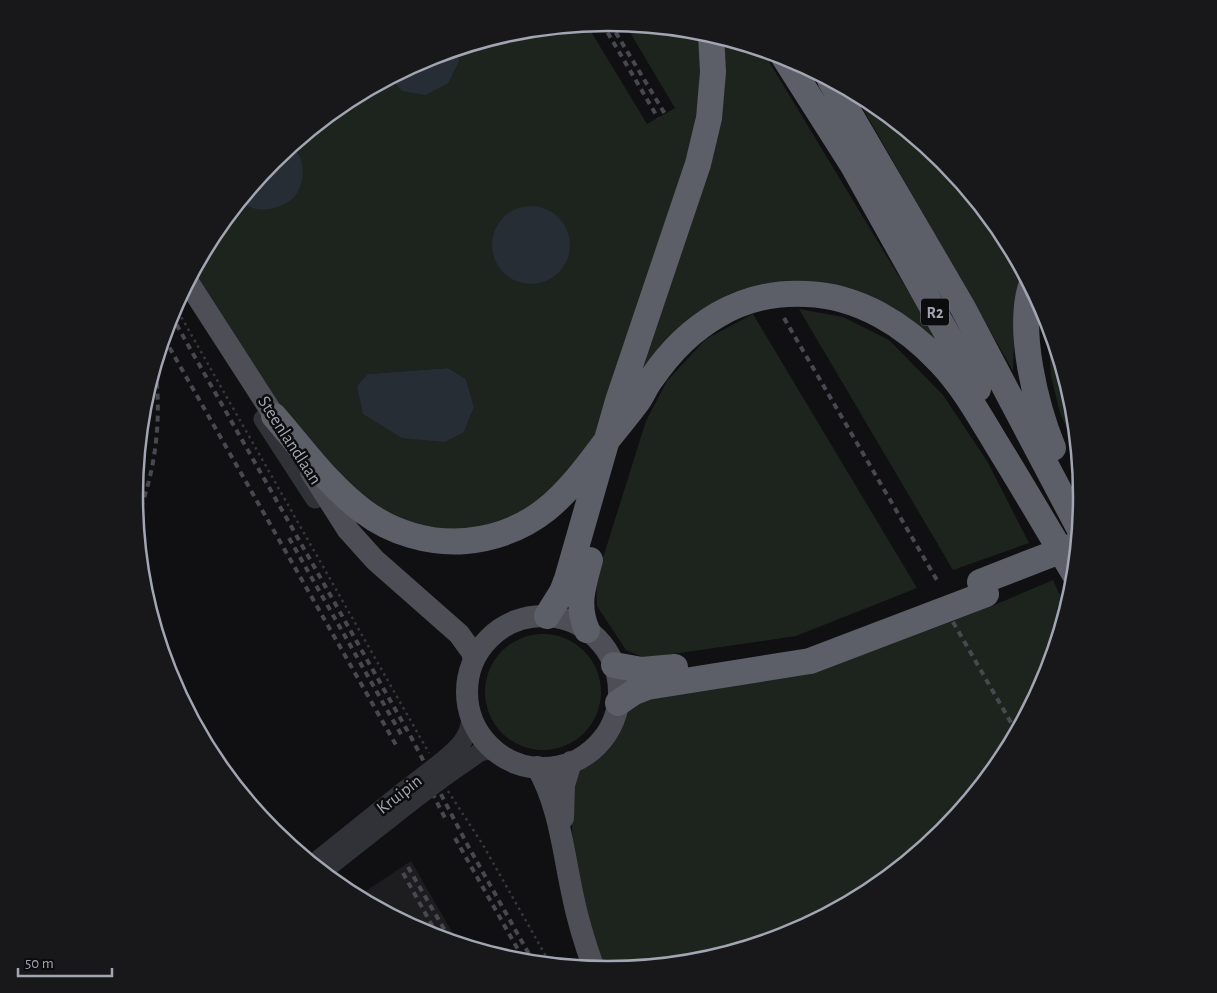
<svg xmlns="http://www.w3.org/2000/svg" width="1217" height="993" font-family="'Alegreya Sans',sans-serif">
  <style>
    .built { fill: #1d1c1f }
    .green { fill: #1d241e; fill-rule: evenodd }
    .water { fill: #272d35 }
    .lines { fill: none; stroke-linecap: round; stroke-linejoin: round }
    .path { stroke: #37383e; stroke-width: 2.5; stroke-dasharray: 2.5 4; stroke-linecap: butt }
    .minor { stroke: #313237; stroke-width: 19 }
    .major { stroke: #4d4e56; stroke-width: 22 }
    .highway { stroke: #5d5f68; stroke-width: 26 }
    .rail { stroke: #484950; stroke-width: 4; stroke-dasharray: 6 5; stroke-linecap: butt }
    .minor-bridge { stroke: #313237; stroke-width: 19 }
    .highway-bridge { stroke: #5d5f68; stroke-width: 26 }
    .labels { text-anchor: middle; stroke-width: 5; stroke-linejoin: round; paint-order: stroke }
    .shield { fill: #0c0b0d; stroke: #757780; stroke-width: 1 }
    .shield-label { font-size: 16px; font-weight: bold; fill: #a2a5b2 }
    .street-label { font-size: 18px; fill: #a2a5b2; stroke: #0c0b0d }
    .rim { fill: none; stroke: #a2a5b2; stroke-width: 2.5 }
  </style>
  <rect width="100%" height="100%" fill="#101012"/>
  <path class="built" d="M411,861L459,944L427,934L357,897Z"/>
  <path class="green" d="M625,24L699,31C702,80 698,114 687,161L596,434L548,494L525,511L504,520L479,527L454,530L415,524L391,515L350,485L283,409L194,271L215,233L241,201L246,206L299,153L293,146L345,102L389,79L402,91L459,61L457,49L516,32L587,25L647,124L675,108ZM448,368L466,379L474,407L464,432L369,374Z
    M720,37L762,50L938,341L867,295L747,291L639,374Z
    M854,93L872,103L944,162L1003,233L1023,271L1015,305L1013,371Z
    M799,309L843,317L889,340L943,395L987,461L1029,543L953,570Z
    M753,314L917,588L796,636L645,658L626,650L597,606L596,580L646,421L667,381L706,339Z
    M1047,316L1073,404L1079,456L1060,413L1051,376Z
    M1053,580L1067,611L1046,678L1002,760L943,832L872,891L790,935L701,961L604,970C582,910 562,831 577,769C592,761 607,750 615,735C624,719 621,711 638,700L989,602L992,606Z
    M485 692a58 58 0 1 1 116 0a58 58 0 1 1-116 0Z"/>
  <path class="water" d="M457,49L459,61L448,83L426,95L402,91L390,79L427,58Z
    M293,146C306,159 306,186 292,199C278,211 253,214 241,201L274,161Z
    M492 245a39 39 0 1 1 78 0a39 39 0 1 1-78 0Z
    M448,368L466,379L474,407L464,432L445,442L402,438L363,414L357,386L368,374Z"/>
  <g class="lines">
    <path class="path" d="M175,306L429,753
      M448,791L483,845L551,965"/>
    <path class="minor" d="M263,419L315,499
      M440,763C457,749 471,738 471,715
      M447,775L480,752L493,749
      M313,864L405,790
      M322,872L411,802"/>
    <path class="major" d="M188,282L284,431
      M311,472L348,530L375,560L459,634L472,652L474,660
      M467 692a76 76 0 1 1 152 0a76 76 0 1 1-152 0Z
      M537,767C559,805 563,850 572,892C577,918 585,944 594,969
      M563,818L564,785L571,762"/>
    <path class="highway" d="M784,57L852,164L978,389
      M830,80L963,308L1079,528
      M1031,286C1017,331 1036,406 1053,448
      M274,416C302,448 329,486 363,511C392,533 430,544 466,541C535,534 565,496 604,444C615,430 627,416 638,401C643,394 646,385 652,378C688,325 741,290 807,294C859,296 905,325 940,362C963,386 979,415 996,443C1023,487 1049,531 1075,575
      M547,616L562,592L567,579L618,401L698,164L709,118L713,72L711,34
      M587,630C576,606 583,585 590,560
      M614,665L642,670L675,667
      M618,703L634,692L647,687L810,661L986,594"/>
    <path class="rail" d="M602,23L658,118
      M610,23L665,114
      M171,315L411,737L467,844L534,963
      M784,318L938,582
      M164,338L396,745
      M137,518C156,470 162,418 155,367
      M289,538L402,736
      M953,622L1017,733
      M422,773L446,820
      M455,838L525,962
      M408,867L451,941
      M403,873L439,938"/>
    <path class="minor-bridge" d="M405,790L440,763
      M411,802L447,775"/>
    <path class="highway-bridge" d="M980,582L1078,544"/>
  </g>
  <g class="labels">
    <rect class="shield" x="921" y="298.5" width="28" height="27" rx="4"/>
    <g class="shield-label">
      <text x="935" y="318">R2</text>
    </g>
    <g class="street-label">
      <text transform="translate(290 440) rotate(57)" y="6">Steenlandlaan</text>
      <text transform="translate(399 794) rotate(-38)" y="6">Kruipin</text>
    </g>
  </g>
  <path d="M0 0H1217V993H0ZM143 496a465 465 0 1 1 930 0a465 465 0 1 1-930 0Z" fill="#18171a" fill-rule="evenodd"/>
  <path class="rim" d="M143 496a465 465 0 1 1 930 0a465 465 0 1 1-930 0Z"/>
  <path d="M18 968v8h94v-8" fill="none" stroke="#a2a5b2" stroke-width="2.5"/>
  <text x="25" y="968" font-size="15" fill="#a2a5b2" stroke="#0c0b0d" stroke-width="4" paint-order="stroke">50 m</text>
</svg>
